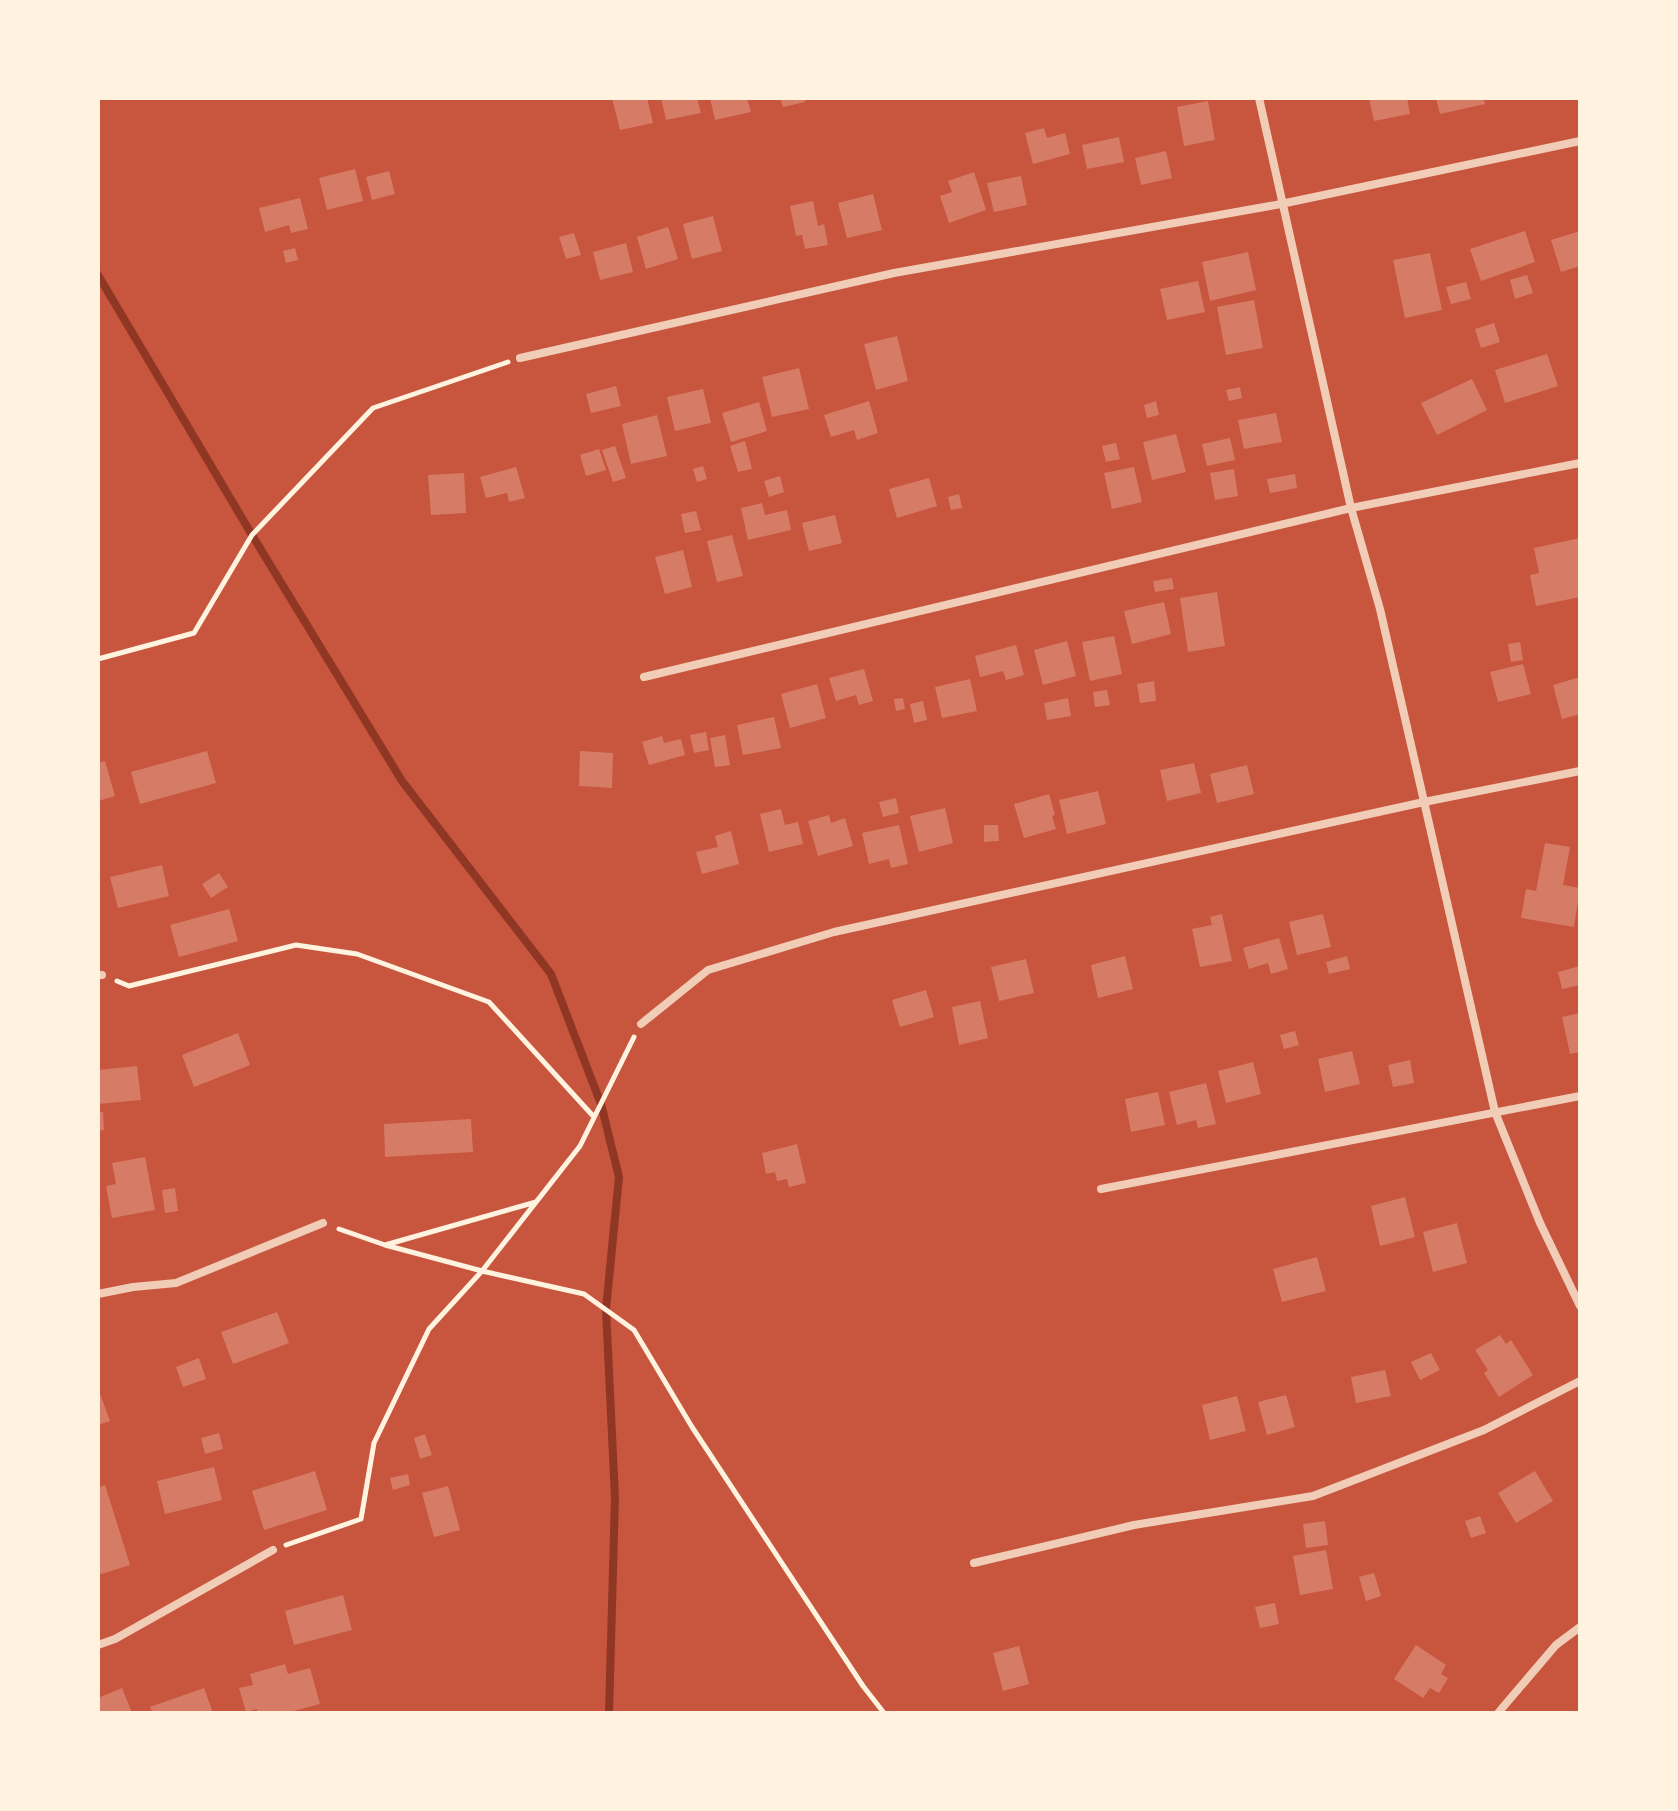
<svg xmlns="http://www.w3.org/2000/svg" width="1678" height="1811" font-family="Barlow,sans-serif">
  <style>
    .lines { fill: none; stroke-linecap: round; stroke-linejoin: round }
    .stream { stroke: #8f3625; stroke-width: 8 }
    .building { fill: #d67c66 }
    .path { stroke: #fff3e0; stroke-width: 5 }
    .minor { stroke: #f1ccb7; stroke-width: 8 }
  </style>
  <rect width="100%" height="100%" fill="#c8553d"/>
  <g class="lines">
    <path class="stream" d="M98,275L252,535L402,781L551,974L601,1104L619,1177L606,1309L615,1498L609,1713"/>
  </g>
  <path class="building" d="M612,98H647L653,123L620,130Z
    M661,98H697L701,113L666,120Z
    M710,98H747L751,112L715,120Z
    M780,98H804L805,102L783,107Z
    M1369,98H1407L1410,114L1374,121Z
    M1436,98H1483L1485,104L1440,114Z
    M1208,101L1215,140L1184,146L1177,107Z
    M1044,128L1047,138L1065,133L1070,154L1033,164L1025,133Z
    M1119,137L1124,162L1087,169L1082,145Z
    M1166,151L1172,178L1141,185L1135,158Z
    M355,169L363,201L327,210L319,178Z
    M389,171L395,194L372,200L366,177Z
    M974,172L986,210L949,223L940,196L952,192L948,181Z
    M1021,176L1027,205L994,212L987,183Z
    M873,194L882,230L847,238L838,203Z
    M300,198L308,229L291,233L289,225L265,232L259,208Z
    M813,201L818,226L824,224L828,245L805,249L802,235L796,236L790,206Z
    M713,216L722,251L692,259L683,224Z
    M668,227L678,259L646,269L637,237Z
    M1525,231L1535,262L1481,281L1470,249Z
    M1580,231V266L1561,272L1551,240Z
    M574,233L581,255L566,259L559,237Z
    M626,243L633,272L600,280L593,252Z
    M295,248L298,260L286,263L283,251Z
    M1248,252L1256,290L1210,301L1202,262Z
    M1430,253L1442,310L1405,318L1393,260Z
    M1527,275L1533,293L1515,299L1510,280Z
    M1198,281L1205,312L1167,320L1160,289Z
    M1466,282L1471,299L1451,304L1446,287Z
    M1254,300L1263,348L1226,355L1217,307Z
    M1494,323L1500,342L1481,348L1475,329Z
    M897,336L908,381L876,390L864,344Z
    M1547,354L1558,386L1505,403L1495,370Z
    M799,368L809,409L772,417L762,377Z
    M1472,379L1487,410L1437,435L1421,403Z
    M616,386L621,406L591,413L586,394Z
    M1240,387L1242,398L1229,401L1226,390Z
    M703,389L711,423L675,431L667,397Z
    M869,401L878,433L857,440L854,430L831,437L824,415Z
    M1156,401L1159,415L1147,418L1144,405Z
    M759,402L767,431L731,442L722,413Z
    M1276,413L1282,442L1244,449L1238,420Z
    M657,415L667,456L631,464L622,424Z
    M1176,434L1186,472L1152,480L1143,442Z
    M1230,438L1235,460L1207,466L1202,444Z
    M745,441L752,469L738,472L730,446Z
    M1116,443L1120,459L1106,462L1102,446Z
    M615,446L626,478L613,482L602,450Z
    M599,449L606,470L586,476L580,455Z
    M703,466L707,479L697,482L693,469Z
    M516,467L525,498L509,502L507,493L486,498L480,477Z
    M1134,467L1142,502L1112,509L1104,473Z
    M1234,469L1238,496L1215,500L1210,473Z
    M464,473L466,513L431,515L428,475Z
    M1295,474L1297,488L1270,493L1267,479Z
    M780,476L784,492L769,497L764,481Z
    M929,478L937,506L897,518L889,489Z
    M959,494L962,508L951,510L948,497Z
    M762,503L765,515L787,510L791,530L748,540L741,508Z
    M696,511L701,530L685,533L681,514Z
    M835,515L842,543L809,551L802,523Z
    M732,535L743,576L717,582L707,541Z
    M1580,538V597L1536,606L1530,575L1539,573L1534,548Z
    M683,550L692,587L665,594L655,557Z
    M1172,578L1174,589L1155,592L1153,581Z
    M1217,592L1225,646L1188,652L1180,598Z
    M1164,602L1171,634L1132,644L1124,611Z
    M1114,636L1122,674L1090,681L1082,642Z
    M1067,641L1076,676L1043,685L1034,650Z
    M1520,642L1523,660L1511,662L1508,644Z
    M1016,645L1024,675L1006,680L1003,671L980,677L975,656Z
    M1523,664L1531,694L1498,702L1490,672Z
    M864,669L873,701L859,705L856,695L836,701L829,678Z
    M1580,677V714L1562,719L1553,685Z
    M970,679L977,711L942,718L935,687Z
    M1154,681L1156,701L1140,703L1137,684Z
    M817,684L826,718L790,728L781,694Z
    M1107,690L1110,705L1095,707L1093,692Z
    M903,698L905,709L896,711L894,699Z
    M1068,698L1071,716L1047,720L1044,703Z
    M923,701L927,720L914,723L910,704Z
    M774,717L781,748L743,755L737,725Z
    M706,732L709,750L694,753L690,735Z
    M725,735L730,765L715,767L710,738Z
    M662,736L664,743L681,739L685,755L649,765L642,742Z
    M207,751L216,783L140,804L131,772Z
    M580,751L613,753L612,788L579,786Z
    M105,761L115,796L98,801V763Z
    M1194,763L1201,793L1167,801L1160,770Z
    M1247,765L1254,794L1217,803L1210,774Z
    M1098,791L1106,824L1067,834L1059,800Z
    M1049,794L1055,815L1052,816L1056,829L1024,838L1014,804Z
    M896,798L899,813L883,817L879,802Z
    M945,808L953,843L919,852L910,816Z
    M781,809L785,825L798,822L803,844L769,852L760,814Z
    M829,815L831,823L845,818L853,846L818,856L808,821Z
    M899,825L908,864L891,868L889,859L869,864L862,833Z
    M984,825H998L999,841L984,842Z
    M731,831L739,864L702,874L696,852L718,847L715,836Z
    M1545,843L1570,847L1563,885L1580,888L1574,927L1521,918L1526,889L1536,891Z
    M162,865L169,896L118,908L110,877Z
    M219,873L228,887L211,898L202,884Z
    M229,909L238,941L179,957L170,925Z
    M1222,914L1232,961L1200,967L1192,929L1212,925L1210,917Z
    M1323,914L1331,947L1297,955L1289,922Z
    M1279,938L1288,969L1271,974L1268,963L1249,969L1243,948Z
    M1125,956L1133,989L1098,998L1091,965Z
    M1347,956L1350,969L1329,974L1326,962Z
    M1026,959L1034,993L999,1001L991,967Z
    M1580,966V985L1562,989L1558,972Z
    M926,990L934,1017L900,1027L892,1000Z
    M980,1001L988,1038L959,1045L952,1007Z
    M1580,1013V1052L1570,1054L1562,1017Z
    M1295,1031L1299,1045L1284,1049L1280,1035Z
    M238,1033L250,1065L194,1087L182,1055Z
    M1352,1051L1360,1084L1325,1092L1318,1059Z
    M1410,1060L1414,1083L1393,1087L1388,1065Z
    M1253,1062L1261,1094L1226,1103L1218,1071Z
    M137,1066L141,1100L98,1104V1070Z
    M1206,1083L1216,1124L1198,1128L1196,1120L1177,1125L1169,1092Z
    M1158,1092L1165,1125L1131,1132L1125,1099Z
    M98,1112H103L104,1130L98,1131Z
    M471,1119L473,1152L385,1157L384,1124Z
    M797,1144L806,1183L789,1187L787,1179L777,1181L775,1172L766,1174L762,1153Z
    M145,1157L155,1210L112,1218L106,1186L116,1184L112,1163Z
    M175,1188L178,1211L165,1213L162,1190Z
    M1405,1197L1415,1237L1380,1246L1371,1206Z
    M1457,1223L1467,1263L1433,1272L1423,1232Z
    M1317,1257L1326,1291L1282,1302L1273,1269Z
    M277,1312L289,1343L233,1364L221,1332Z
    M1500,1335L1506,1344L1511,1340L1533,1375L1499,1397L1484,1373L1488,1370L1475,1350Z
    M1431,1353L1440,1370L1420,1380L1411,1362Z
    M199,1358L206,1379L183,1387L176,1367Z
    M1385,1370L1391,1396L1356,1403L1351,1377Z
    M98,1388L110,1421L98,1425Z
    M1286,1395L1295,1427L1267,1435L1258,1402Z
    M1237,1396L1246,1431L1210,1440L1202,1405Z
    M219,1433L223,1449L205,1454L201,1438Z
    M425,1434L432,1455L420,1459L414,1438Z
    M214,1467L222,1500L165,1514L157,1481Z
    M315,1471L327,1510L264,1530L252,1491Z
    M1535,1471L1553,1501L1516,1523L1498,1493Z
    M408,1474L410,1485L393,1490L390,1478Z
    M105,1485L130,1565L98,1575V1488Z
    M448,1486L460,1530L434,1537L422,1493Z
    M1480,1516L1486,1533L1471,1538L1465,1521Z
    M1325,1521L1328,1545L1306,1548L1303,1524Z
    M1326,1550L1333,1589L1300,1595L1293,1556Z
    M1374,1573L1381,1596L1366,1601L1359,1577Z
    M343,1595L352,1630L294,1645L285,1611Z
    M1275,1603L1279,1624L1260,1628L1255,1607Z
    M1416,1645L1446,1665L1441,1674L1448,1678L1439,1693L1430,1688L1423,1698L1394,1679Z
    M1019,1646L1029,1684L1003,1691L993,1653Z
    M285,1664L288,1674L310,1668L320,1704L286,1713H258L257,1709L246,1712L239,1688L253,1685L250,1674Z
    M122,1688L132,1713H98V1698Z
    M204,1688L213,1713H153L150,1707Z"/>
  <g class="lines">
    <path class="path" d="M98,659L194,633L252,535L373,408L508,362
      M117,981L129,986L296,945L357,954L489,1002L594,1117
      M339,1229L385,1245L536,1202
      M385,1245L482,1271L584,1294L634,1330L692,1427L863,1686L884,1713
      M286,1545L361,1519L374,1443L429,1329L482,1271L580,1146L634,1037"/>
    <path class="minor" d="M1259,98L1351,508L1380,609L1495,1112L1540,1223L1580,1306
      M520,358L894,273L1281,204L1580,141
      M644,677L1351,508L1580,463
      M98,975H102
      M641,1024L708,970L834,932L1424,802L1580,771
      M1101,1189L1580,1096
      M98,1294L133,1287L176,1283L323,1223
      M974,1563L1134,1525L1313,1496L1484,1430L1580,1381
      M98,1645L115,1639L273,1550
      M1498,1713L1556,1645L1580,1627"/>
  </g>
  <rect width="1678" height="1811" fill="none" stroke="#fff3e0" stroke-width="200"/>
</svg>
